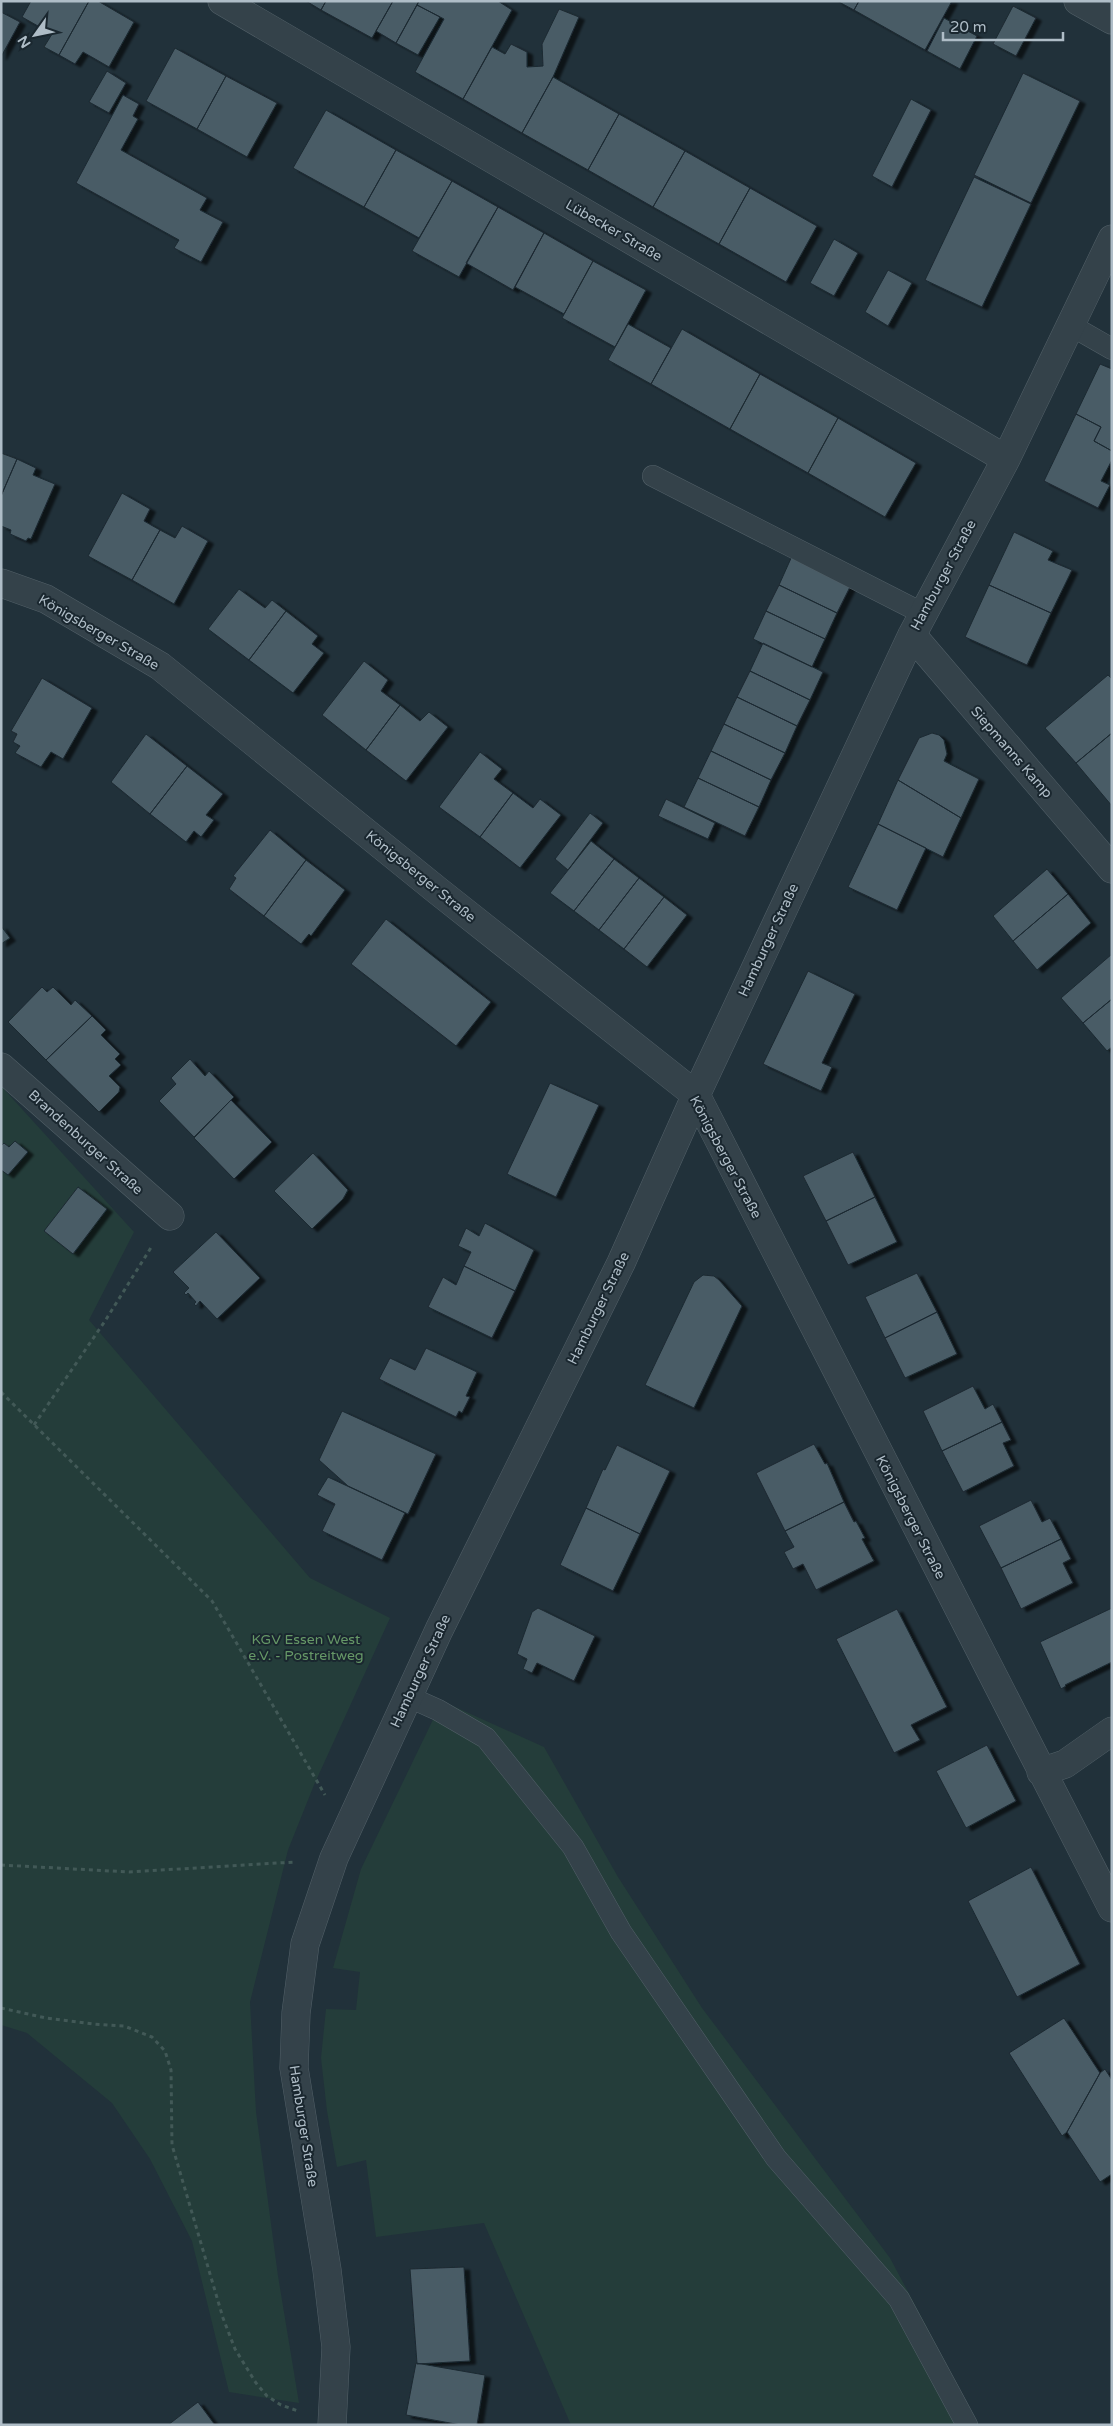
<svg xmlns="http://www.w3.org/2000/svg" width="1113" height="2426" font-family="'Varela Round',sans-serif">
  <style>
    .green { fill: #243d3a }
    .building { fill: #485b66; stroke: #1c2931; filter: url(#shadow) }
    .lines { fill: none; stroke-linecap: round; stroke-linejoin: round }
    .lane-casing { stroke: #526068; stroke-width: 22 }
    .street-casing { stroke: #526068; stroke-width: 29 }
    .path { stroke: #425957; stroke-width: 3; stroke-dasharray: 4 4; stroke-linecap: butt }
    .lane { stroke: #34424a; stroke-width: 21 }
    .street { stroke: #34424a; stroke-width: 28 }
    .labels { text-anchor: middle; stroke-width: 4; stroke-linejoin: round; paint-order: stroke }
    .street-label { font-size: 14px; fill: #afbdc7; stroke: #1a272f }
    .park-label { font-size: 14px; fill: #669867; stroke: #1a272f }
  </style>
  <defs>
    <filter id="shadow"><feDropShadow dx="5.5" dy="3" stdDeviation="1" flood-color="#0009"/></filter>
  </defs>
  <rect width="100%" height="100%" fill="#21313a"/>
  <path class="green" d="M1,1086L134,1232L89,1320L310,1578L390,1618L314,1785L288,1850L250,2002L256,2112L278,2276L299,2403L229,2392L192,2241L150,2159L112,2103L27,2033L1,2025Z
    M442,1701L544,1747L618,1877L702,2008L890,2258L979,2425H571L484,2223L376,2237L366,2160L337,2167L327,2111L321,2058L326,2009L356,2010L360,1972L333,1968L361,1869Z"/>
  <path class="building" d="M31,1H89L59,55L44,47L52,34L22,17Z
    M89,1H98L134,22L109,67L83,52L75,64L59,55Z
    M306,1H326L321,10Z
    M326,1H393L372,38L321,10Z
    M393,1H419L396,43L376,31Z
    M419,1H498L512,10L463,99L415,72L444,19L417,5Z
    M837,1H859L854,10Z
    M859,1H952L925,50L854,10Z
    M417,5L440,17L418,55L396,43Z
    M1013,6L1036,18L1016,56L993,44Z
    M559,9L579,17L553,77L522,133L463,99L492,47L505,54L511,44L527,52V67L543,66L542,44Z
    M1,12L20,22L1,57Z
    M944,18L977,36L960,69L927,51Z
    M175,48L226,76L197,129L146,101Z
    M107,71L126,83L109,113L89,102Z
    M1023,73L1080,101L1031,203L974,175Z
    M226,76L277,103L247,157L197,129Z
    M553,77L619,114L588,170L522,133Z
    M123,95L139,104L133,116L138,119L121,150L207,198L200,210L223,222L201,262L174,248L179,240L76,183Z
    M911,99L931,110L892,187L872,176Z
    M326,110L396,150L364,207L293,168Z
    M619,114L685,151L653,207L588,170Z
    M396,150L452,181L419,238L364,207Z
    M685,151L750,188L719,244L653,207Z
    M974,177L1031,204L982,307L925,280Z
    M452,181L498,207L459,277L412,251Z
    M750,188L817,226L786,282L719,244Z
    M498,207L544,233L513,290L466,263Z
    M544,233L593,261L564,314L515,287Z
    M834,239L858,253L834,296L810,283Z
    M593,261L646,290L615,347L562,318Z
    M888,270L912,283L888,326L865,312Z
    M628,324L671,348L651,384L608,360Z
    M682,329L760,374L730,429L651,384Z
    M1100,364L1112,369V451L1094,441L1101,427L1076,414Z
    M760,374L838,418L808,473L730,429Z
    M1076,414L1101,427L1094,441L1112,451V460L1101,481L1110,485L1098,508L1044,481Z
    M838,418L916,463L885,517L808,473Z
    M1,453L17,459L1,496Z
    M17,459L36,468L33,475L55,484L31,539L28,538L26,541L10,534L11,530L1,526V496Z
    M122,493L150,509L144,521L160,530L132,580L88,556Z
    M182,526L208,541L174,604L132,580L160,530L175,538Z
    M1014,532L1053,551L1048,560L1072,570L1051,613L989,585Z
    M792,556L851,585L837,613L779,585Z
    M779,585L837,613L825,639L766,611Z
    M989,585L1051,613L1027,665L965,637Z
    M239,589L265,608L272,600L286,611L249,660L208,629Z
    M286,611L318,636L312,644L324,653L293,693L249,660Z
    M766,611L825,639L812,667L753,639Z
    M763,643L823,672L810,700L750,671Z
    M364,661L388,680L381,691L400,705L366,750L322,715Z
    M750,671L810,700L797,726L737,697Z
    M1108,675L1112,679V733L1076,763L1045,728Z
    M42,678L92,708L63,759L51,752L41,767L15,753L20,746L13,742L17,734L11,731Z
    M737,697L797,726L785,753L724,724Z
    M400,705L420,721L429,712L448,727L406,781L366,750Z
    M724,724L785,753L771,780L711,751Z
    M932,733L939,735L944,740L947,754L944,761L979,779L961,818L898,780L919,738Z
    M1112,733V806L1076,763Z
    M146,734L187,766L150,814L111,782Z
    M711,751L771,780L759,807L698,778Z
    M480,752L502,769L494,779L513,793L480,837L439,807Z
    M187,766L223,794L206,815L214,820L201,837L194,831L186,842L150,814Z
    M698,778L759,807L745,836L684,807Z
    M898,780L961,818L943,857L878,824Z
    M513,793L533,808L540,799L561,815L520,868L480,837Z
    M666,799L715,823L708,839L658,816Z
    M590,813L603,823L568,870L555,859Z
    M878,824L926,848L897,910L848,887Z
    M270,830L306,860L264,916L229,889L236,878L233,876Z
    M591,841L614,859L574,911L550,893Z
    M614,859L639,878L599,930L574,911Z
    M306,860L345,890L311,936L309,934L301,944L264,916Z
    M1047,869L1068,894L1013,941L993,916Z
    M639,878L664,897L624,949L599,930Z
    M1068,894L1091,923L1037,970L1013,941Z
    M664,897L687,915L647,967L624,949Z
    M386,919L491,1002L456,1046L351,964Z
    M1,926L10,938L1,944Z
    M1112,954V999L1083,1023L1061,998Z
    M808,971L855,994L822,1063L832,1067L821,1091L763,1064Z
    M42,987L47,992L53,987L71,1005L75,1000L92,1016L46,1060L8,1022Z
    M1112,999V1047L1107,1051L1083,1023Z
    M92,1016L106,1030L101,1035L120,1054L115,1059L121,1065L109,1076L120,1087L119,1092L99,1112L46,1060Z
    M190,1059L205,1076L209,1071L234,1097L194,1137L159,1101L176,1084L171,1078Z
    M550,1083L599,1105L556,1197L507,1174Z
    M231,1100L272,1142L234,1179L194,1138Z
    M15,1141L28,1152L8,1175L1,1170V1146L4,1143L9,1147Z
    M853,1152L875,1197L826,1221L803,1176Z
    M313,1153L348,1190L343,1199L312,1229L274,1191Z
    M78,1187L107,1209L73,1254L44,1231Z
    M875,1197L897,1242L848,1265L826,1221Z
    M485,1223L534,1250L515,1291L464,1266L471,1252L458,1246L466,1228L479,1236Z
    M216,1232L260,1278L217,1319L200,1301L196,1306L194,1304L196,1302L188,1293L186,1295L184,1293L189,1288L173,1272Z
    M464,1266L515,1291L492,1338L428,1307L443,1277L456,1285Z
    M917,1273L937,1312L885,1338L865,1297Z
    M703,1275L714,1276L719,1280L742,1306L694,1408L645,1385L694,1282Z
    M937,1312L957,1354L905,1378L885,1338Z
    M426,1348L477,1372L466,1396L470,1397L462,1413L459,1411L456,1417L379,1379L390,1358L415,1370Z
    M973,1386L985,1409L993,1404L1002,1422L942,1451L923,1411Z
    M342,1411L436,1454L408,1514L348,1486L319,1460Z
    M1002,1422L1011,1440L1003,1443L1014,1466L963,1492L942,1451Z
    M814,1444L825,1464L827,1463L844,1502L785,1531L756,1473Z
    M617,1445L670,1471L640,1534L586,1508L603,1469L605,1470Z
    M328,1477L405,1513L382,1560L322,1531L335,1504L317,1495Z
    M1031,1500L1042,1522L1050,1518L1061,1539L1001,1568L979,1526Z
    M844,1502L854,1522L856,1521L865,1538L862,1539L874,1561L816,1590L803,1564L793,1569L784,1552L794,1547L785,1531Z
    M586,1508L640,1534L613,1591L560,1565Z
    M1061,1539L1071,1559L1063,1563L1073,1583L1021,1609L1001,1568Z
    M538,1608L595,1636L574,1681L537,1663L532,1673L523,1669L527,1659L517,1654L532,1612Z
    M1112,1608V1662L1065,1685L1066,1686L1061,1689L1040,1642Z
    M897,1609L947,1707L911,1725L920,1740L894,1753L836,1639Z
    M987,1745L1016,1801L966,1828L936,1771Z
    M1031,1867L1080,1964L1017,1997L968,1901Z
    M1064,2018L1100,2073L1067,2132L1062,2136L1009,2053Z
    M1105,2069L1112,2080V2174L1100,2182L1067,2132L1100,2073Z
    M464,2267L470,2361L417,2364L410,2269Z
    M416,2363L485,2375L477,2425H461L406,2415Z
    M198,2402L215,2425H168Z"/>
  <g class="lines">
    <defs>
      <path id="lane" d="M1070,325L1112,349
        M653,476L922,613
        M409,1697L438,1710L486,1738L573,1847L621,1932L776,2158L899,2299L967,2425"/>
      <path id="street" d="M222,1L1006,459
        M1078,1L1112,20
        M1,583L46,599L160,666L438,891L696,1095L1112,1908
        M912,635L1112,869
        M1,1067L170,1216
        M1041,1772L1065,1764L1112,1731
        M332,2425L336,2347L327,2270L294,2068L296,2013L305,1944L334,1858L439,1630L621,1263L696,1095L912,635L1006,459L1112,239"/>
    </defs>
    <use href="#lane" class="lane-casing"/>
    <use href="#street" class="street-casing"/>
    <path class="path" d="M1,1392L212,1601L325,1795
      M34,1425L105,1321L152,1246
      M1,1865L129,1872L295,1862
      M1,2008L46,2018L93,2024L124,2026L152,2037L165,2051L171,2070L172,2145L223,2318L235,2349L256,2383L267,2396L281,2405L298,2411"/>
    <use href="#lane" class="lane"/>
    <use href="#street" class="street"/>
  </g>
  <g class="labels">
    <g class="street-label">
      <text transform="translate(614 230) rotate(30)" y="5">Lübecker Straße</text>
      <text transform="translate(943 575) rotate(-62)" y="5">Hamburger Straße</text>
      <text transform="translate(99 632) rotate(30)" y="5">Königsberger Straße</text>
      <text transform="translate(1012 752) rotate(49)" y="5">Siepmanns Kamp</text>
      <text transform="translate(421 876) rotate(39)" y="5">Königsberger Straße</text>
      <text transform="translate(768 940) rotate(-65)" y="5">Hamburger Straße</text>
      <text transform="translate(86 1142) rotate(42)" y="5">Brandenburger Straße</text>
      <text transform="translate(726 1157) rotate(62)" y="5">Königsberger Straße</text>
      <text transform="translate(598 1308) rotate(-64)" y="5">Hamburger Straße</text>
      <text transform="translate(911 1517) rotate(63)" y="5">Königsberger Straße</text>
      <text transform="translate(420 1671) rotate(-65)" y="5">Hamburger Straße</text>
      <text transform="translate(304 2126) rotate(81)" y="5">Hamburger Straße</text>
    </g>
    <g class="park-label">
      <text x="306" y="1644">KGV Essen West<tspan x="306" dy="16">e.V. - Postreitweg</tspan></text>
    </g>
  </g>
  <rect width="1113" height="2426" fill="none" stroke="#afbdc7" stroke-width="5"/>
  <g transform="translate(35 35) rotate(237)" stroke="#1a272f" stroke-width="4" paint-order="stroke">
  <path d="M0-4L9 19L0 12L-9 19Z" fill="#afbdc7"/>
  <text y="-8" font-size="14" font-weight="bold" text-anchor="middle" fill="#afbdc7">N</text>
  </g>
  <path d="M943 32v8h120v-8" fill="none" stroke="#afbdc7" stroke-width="2.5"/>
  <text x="950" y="32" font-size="15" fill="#afbdc7" stroke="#1a272f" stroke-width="4" paint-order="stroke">20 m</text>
</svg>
